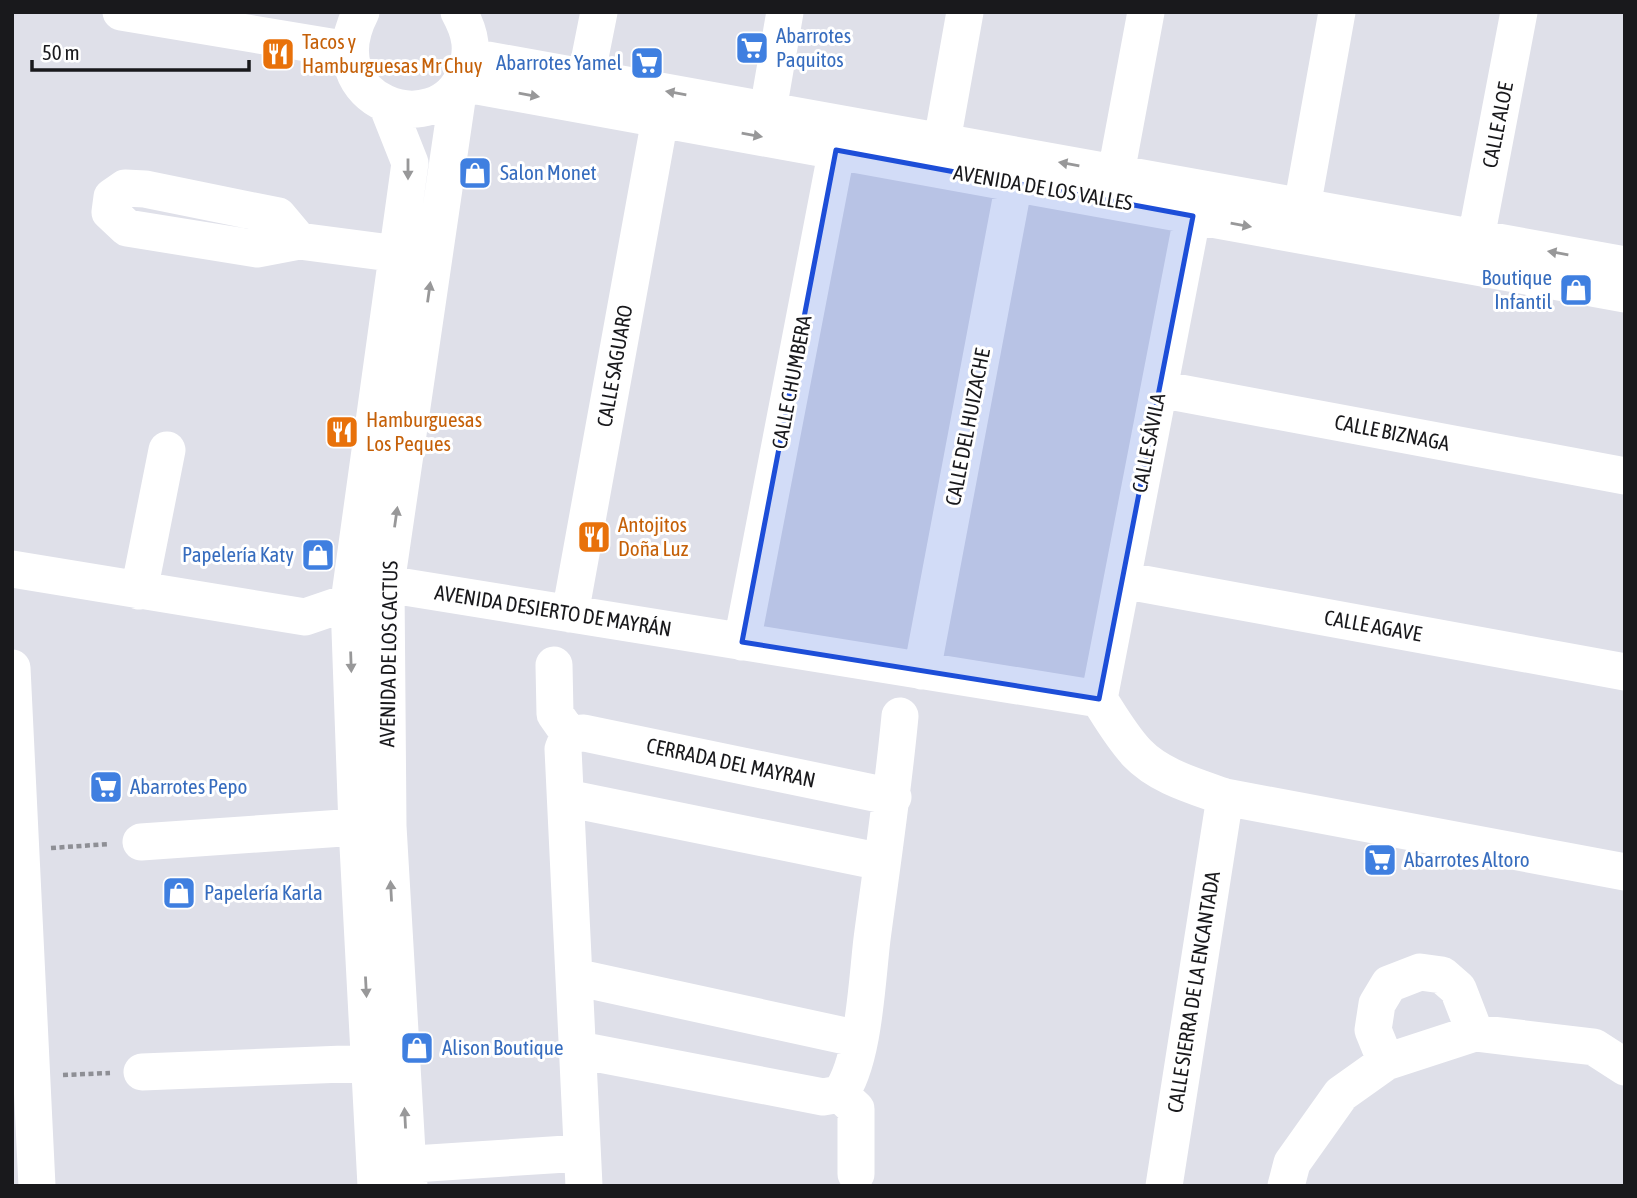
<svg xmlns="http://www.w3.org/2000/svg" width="1637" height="1198" font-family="'Asap Condensed',sans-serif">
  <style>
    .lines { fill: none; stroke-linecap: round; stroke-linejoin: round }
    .path { stroke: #8e8f95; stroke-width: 4.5; stroke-dasharray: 5 3.5; stroke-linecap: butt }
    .minor { stroke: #fff; stroke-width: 37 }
    .oneway { fill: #989899 }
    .marked { fill: #1d4ed8; fill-opacity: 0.2; stroke: #1d4ed8; stroke-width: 5; stroke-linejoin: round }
    .labels { text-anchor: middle; stroke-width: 6; stroke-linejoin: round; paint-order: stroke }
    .shop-label { font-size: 21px; fill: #366cbe; stroke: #fff; text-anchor: start }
    .food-label { font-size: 21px; fill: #c56008; stroke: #fff; text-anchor: start }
    .street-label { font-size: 21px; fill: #19191c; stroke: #fff }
  </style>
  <rect width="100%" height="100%" fill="#dfe0e9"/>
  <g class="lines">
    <path class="path" d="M51,848L109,844
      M63,1075L110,1073"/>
    <path class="minor" d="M121,12L349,50
      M361,12C314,103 438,144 465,73C474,51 471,34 459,12
      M471,57L1625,265
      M586,77L599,12
      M461,83L1625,294
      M768,110L785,12
      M942,141L965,12
      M1116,173L1146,12
      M1302,207L1337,12
      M1476,238L1519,12
      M299,241L257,249L127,228L110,212L112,197L125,188L145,189L278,216L299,241L398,254
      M1159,389L1625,476
      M12,569L305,617L349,602L386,584L1099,699
      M1122,580L1625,672
      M139,591L167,450
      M570,614L660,119
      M742,642L841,128
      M554,665L555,714L569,734
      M12,668L37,1186
      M922,671L1014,183
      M1099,699C1111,718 1122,737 1137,753C1160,777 1195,786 1225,797L1625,872
      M1099,699L1197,192
      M569,734L563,749L584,1186
      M569,734L584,733L893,797
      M566,798L882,862
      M141,842L357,827
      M575,977L859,1039
      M579,1050L823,1097L840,1094C864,1062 867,980 872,939C882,864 893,791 900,716
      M1386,1062L1373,1030L1377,1004L1389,984L1420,972L1442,975L1458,989L1475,1033
      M142,1072L370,1063
      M840,1094L856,1109V1174
      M383,1166L582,1153
      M376,1186L357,827L349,602L410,163L387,105
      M409,1186L388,826L386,584L459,86
      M1164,1186L1225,797
      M1286,1186L1292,1163L1341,1094L1386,1062L1475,1033L1594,1047L1625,1067"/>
  </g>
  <defs><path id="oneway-solid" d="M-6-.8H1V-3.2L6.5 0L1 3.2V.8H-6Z" transform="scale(1.75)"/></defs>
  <g class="oneway">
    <use href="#oneway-solid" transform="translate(676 93) rotate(-170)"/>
    <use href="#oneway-solid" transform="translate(529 95) rotate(10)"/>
    <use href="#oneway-solid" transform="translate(752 135) rotate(10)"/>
    <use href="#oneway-solid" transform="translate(1069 164) rotate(-170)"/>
    <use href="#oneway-solid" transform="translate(408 169) rotate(90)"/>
    <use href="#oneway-solid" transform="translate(1241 225) rotate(10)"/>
    <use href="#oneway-solid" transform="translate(1558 253) rotate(-170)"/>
    <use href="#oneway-solid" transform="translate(429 292) rotate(-82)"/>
    <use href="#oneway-solid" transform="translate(396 517) rotate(-82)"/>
    <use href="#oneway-solid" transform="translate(351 662) rotate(88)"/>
    <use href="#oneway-solid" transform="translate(391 891) rotate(-93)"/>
    <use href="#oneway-solid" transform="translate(366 987) rotate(87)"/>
    <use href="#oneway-solid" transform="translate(405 1118) rotate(-93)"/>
  </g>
  <path class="marked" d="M836,150L1193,216L1099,699L742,642Z"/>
  <defs>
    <symbol id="supermarket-square" viewBox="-11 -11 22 22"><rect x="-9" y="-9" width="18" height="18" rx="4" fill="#3f7fe0" stroke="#fff"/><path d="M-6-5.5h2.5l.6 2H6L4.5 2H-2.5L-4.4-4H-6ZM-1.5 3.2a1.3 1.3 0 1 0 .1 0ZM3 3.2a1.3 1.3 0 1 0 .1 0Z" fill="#fff"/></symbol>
    <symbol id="restaurant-square" viewBox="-11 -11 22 22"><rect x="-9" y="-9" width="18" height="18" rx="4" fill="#e8710a" stroke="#fff"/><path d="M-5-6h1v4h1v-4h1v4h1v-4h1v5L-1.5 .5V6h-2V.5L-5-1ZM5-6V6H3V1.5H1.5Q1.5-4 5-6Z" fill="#fff"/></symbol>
    <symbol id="shop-square" viewBox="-11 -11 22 22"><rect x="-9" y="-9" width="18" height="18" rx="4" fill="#3f7fe0" stroke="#fff"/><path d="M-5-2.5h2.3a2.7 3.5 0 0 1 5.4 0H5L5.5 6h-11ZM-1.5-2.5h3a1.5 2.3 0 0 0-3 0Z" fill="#fff"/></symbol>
  </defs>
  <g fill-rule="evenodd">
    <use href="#supermarket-square" x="733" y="29" width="38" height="38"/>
    <use href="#restaurant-square" x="259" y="35" width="38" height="38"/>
    <use href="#supermarket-square" x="628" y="44" width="38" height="38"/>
    <use href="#shop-square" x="456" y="154" width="38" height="38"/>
    <use href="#shop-square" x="1557" y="271" width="38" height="38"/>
    <use href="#restaurant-square" x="323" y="413" width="38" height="38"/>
    <use href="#restaurant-square" x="575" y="518" width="38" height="38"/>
    <use href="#shop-square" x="299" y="536" width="38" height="38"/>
    <use href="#supermarket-square" x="87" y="768" width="38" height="38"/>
    <use href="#supermarket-square" x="1361" y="841" width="38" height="38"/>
    <use href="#shop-square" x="160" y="874" width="38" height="38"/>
    <use href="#shop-square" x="398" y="1029" width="38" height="38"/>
  </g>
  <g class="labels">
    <g class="shop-label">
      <text x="776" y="43">Abarrotes<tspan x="776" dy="24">Paquitos</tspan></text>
      <text x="622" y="70" text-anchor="end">Abarrotes Yamel</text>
      <text x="500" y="180">Salon Monet</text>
      <text x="1552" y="285" text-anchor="end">Boutique<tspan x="1552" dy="24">Infantil</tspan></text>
      <text x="294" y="562" text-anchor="end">Papelería Katy</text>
      <text x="130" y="794">Abarrotes Pepo</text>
      <text x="1404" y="867">Abarrotes Altoro</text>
      <text x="204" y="900">Papelería Karla</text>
      <text x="442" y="1055">Alison Boutique</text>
    </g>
    <g class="food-label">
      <text x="302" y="49">Tacos y<tspan x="302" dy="24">Hamburguesas Mr Chuy</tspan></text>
      <text x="366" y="427">Hamburguesas<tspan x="366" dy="24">Los Peques</tspan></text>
      <text x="618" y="532">Antojitos<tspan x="618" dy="24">Doña Luz</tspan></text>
    </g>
    <g class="street-label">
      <text transform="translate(1498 125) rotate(-79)" y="7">CALLE ALOE</text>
      <text transform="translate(1043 188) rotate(10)" y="7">AVENIDA DE LOS VALLES</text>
      <text transform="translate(615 366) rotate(-80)" y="7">CALLE SAGUARO</text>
      <text transform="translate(792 382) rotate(-79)" y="7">CALLE CHUMBERA</text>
      <text transform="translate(968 427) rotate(-79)" y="7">CALLE DEL HUIZACHE</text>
      <text transform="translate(1392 433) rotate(11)" y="7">CALLE BIZNAGA</text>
      <text transform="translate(1149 443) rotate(-79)" y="7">CALLE SÁVILA</text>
      <text transform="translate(553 611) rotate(9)" y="7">AVENIDA DESIERTO DE MAYRÁN</text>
      <text transform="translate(1373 626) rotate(10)" y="7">CALLE AGAVE</text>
      <text transform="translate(389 654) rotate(-89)" y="7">AVENIDA DE LOS CACTUS</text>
      <text transform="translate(731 763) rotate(12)" y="7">CERRADA DEL MAYRAN</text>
      <text transform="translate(1194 992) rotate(-81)" y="7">CALLE SIERRA DE LA ENCANTADA</text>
    </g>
  </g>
  <rect width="1637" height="1198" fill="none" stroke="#19191c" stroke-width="28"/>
  <path d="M32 60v10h217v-10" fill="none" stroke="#19191c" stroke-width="3.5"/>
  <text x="42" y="60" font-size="21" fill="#19191c" stroke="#ffffff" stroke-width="5" paint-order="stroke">50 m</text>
</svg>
